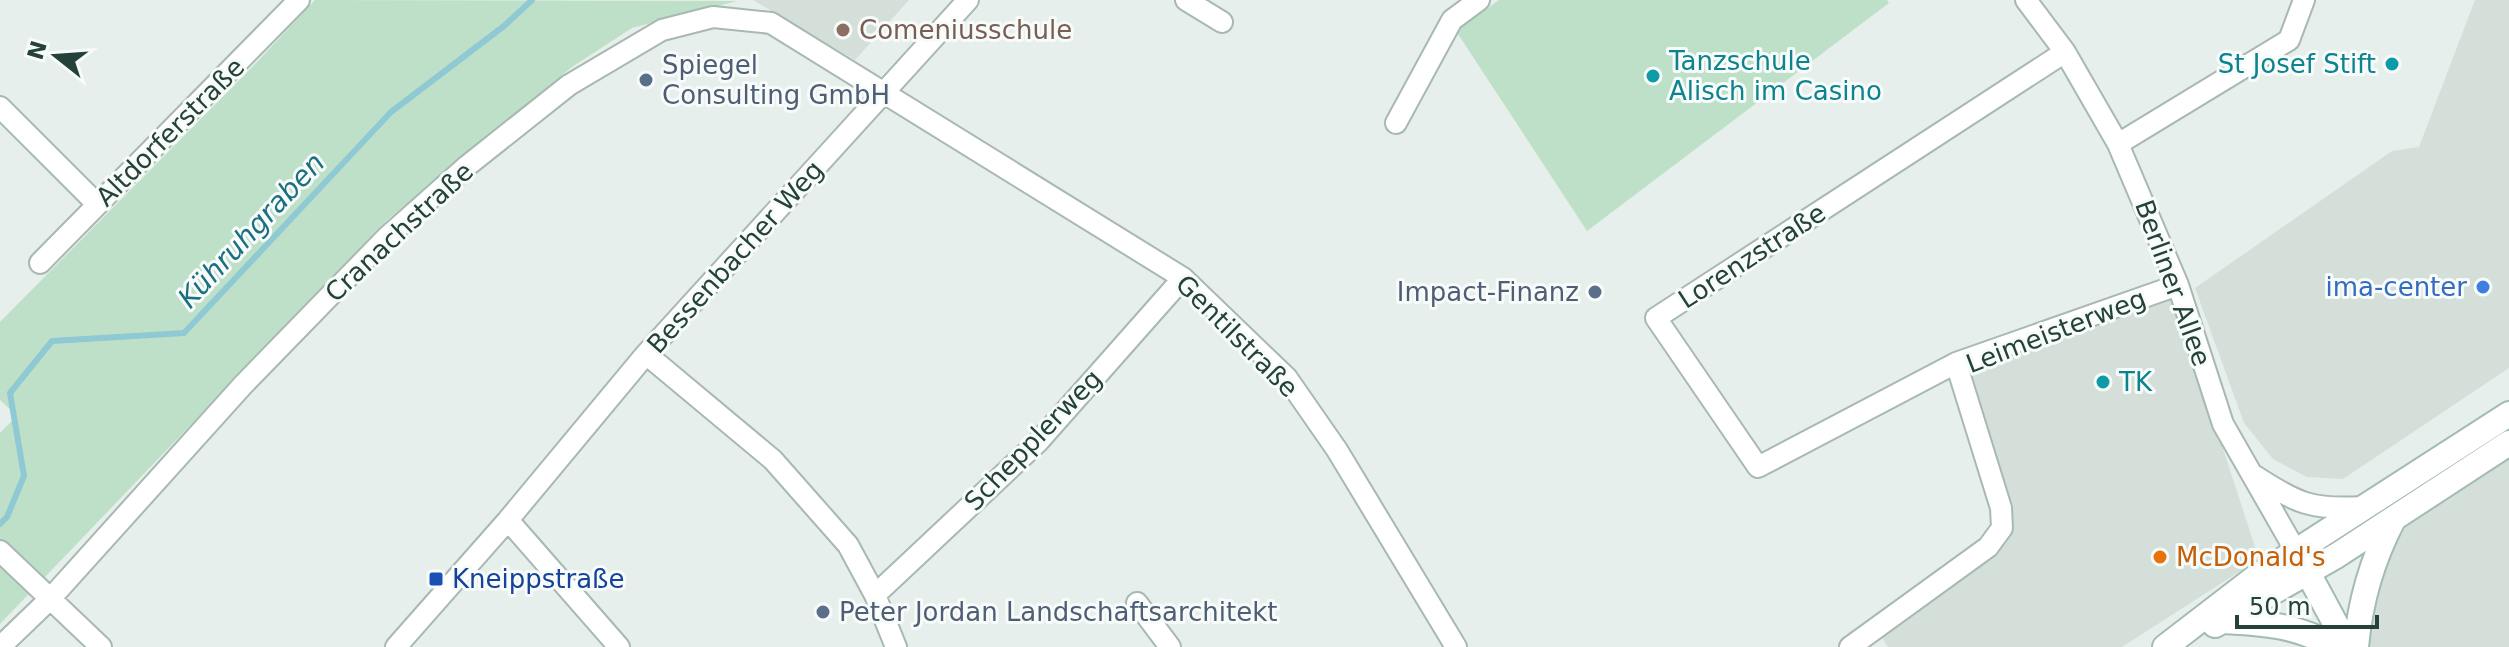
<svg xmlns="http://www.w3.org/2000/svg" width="2509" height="647" font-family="'DejaVu Sans',sans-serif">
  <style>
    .built { fill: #d4dfda }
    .green { fill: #bfe0c8 }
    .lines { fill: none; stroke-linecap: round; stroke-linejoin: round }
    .stream { stroke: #8ec9d4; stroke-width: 6 }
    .street-casing { stroke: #a8b8b2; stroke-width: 24 }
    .secondary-casing { stroke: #a4bbb3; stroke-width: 28 }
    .street { stroke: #fff; stroke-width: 20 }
    .secondary { stroke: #fff; stroke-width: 24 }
    .education-dot { fill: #8d6e63; stroke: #f7fbf9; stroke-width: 3 }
    .culture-dot { fill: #0f9aa8; stroke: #f7fbf9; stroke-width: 3 }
    .service-dot { fill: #5c6f8a; stroke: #f7fbf9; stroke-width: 3 }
    .shop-dot { fill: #3f7fe0; stroke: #f7fbf9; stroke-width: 3 }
    .food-dot { fill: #e8710a; stroke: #f7fbf9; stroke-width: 3 }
    .transit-dot { fill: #1a4fb4; stroke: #f7fbf9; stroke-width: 3 }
    .labels { text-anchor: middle; stroke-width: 6; stroke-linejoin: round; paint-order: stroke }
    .education-label { font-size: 26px; fill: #785e54; stroke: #f7fbf9; text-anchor: start }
    .culture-label { font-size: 26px; fill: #0d838f; stroke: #f7fbf9; text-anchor: start }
    .service-label { font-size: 26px; fill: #4e5e75; stroke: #f7fbf9; text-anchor: start }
    .street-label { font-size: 26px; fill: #24423a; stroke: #f7fbf9 }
    .shop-label { font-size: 26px; fill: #366cbe; stroke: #f7fbf9; text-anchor: end }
    .food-label { font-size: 26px; fill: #c56008; stroke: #f7fbf9; text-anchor: start }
    .transit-label { font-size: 26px; fill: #164399; stroke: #f7fbf9; text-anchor: start }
    .water-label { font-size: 28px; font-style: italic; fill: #1c6f80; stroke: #f7fbf9 }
  </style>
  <rect width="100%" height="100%" fill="#e6efeb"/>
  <path class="built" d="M753,0H909L855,60Z
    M2475,0H2509V368L2343,479L2307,477L2273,459L2244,423L2195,288L2392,151L2419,147Z
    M2167,277L2259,559L2122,647H1888L1877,631L2003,527L1946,358Z
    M2509,453V647H2367L2375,600L2391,553L2409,521Z"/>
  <path class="green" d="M315,0L737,1L632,28L572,67L387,220L0,624V433L17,416L0,400V322L258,61Z
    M1499,0H1887L1889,3L1587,231L1456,31Z"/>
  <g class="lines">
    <path class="stream" d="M0,524L7,517L24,476L10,393L52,341L184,333L391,112L504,26L532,0"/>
    <defs>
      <path id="street" d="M1186,0L1222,22
        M2026,0L2065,52L2118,144L2178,285L2223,424L2302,562
        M0,107L97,204
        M1396,123L1452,20L1479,0
        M2118,144L2289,40L2304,0
        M40,263L299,0
        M646,354L773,460L848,545L875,595L896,647
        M1956,363L1758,467L1656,318L2065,52
        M2255,476C2298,504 2312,510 2363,507
        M508,520L619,647
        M0,551L101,647
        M875,595L1038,442L1183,278
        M1137,603L1170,647
        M0,647L51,598L243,385L387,237L467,166L569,85L662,30L713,17L771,23L1183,278L1287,378L1337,450L1456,647
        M396,647L508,520L646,354L968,0
        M1850,647L1988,547L2002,528L2001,508L1956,363L2178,285"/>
      <path id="secondary" d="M2308,573L2348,647
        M2222,621C2263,623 2298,625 2334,647
        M2215,625L2336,556L2509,443
        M2165,647L2256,577L2509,414
        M2356,647C2360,602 2372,560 2393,520"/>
    </defs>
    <use href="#street" class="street-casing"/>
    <use href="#secondary" class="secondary-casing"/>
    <use href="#street" class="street"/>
    <use href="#secondary" class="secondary"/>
  </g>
  <circle class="education-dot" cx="843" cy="30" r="8"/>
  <g class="culture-dot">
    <circle cx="2392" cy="64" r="8"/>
    <circle cx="1653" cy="76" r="8"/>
    <circle cx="2103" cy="382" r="8"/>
  </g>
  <g class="service-dot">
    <circle cx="646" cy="80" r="8"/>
    <circle cx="1595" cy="292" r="8"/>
    <circle cx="823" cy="612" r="8"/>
  </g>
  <circle class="shop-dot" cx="2483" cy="287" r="8"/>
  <circle class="food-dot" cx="2160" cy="557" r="8"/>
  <rect class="transit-dot" x="428" y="571" width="16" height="16" rx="4"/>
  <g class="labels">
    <g class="education-label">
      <text x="859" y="39">Comeniusschule</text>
    </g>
    <g class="culture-label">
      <text x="1669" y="70">Tanzschule<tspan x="1669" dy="30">Alisch im Casino</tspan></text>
      <text x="2376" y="73" text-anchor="end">St Josef Stift</text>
      <text x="2119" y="391">TK</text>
    </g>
    <g class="service-label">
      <text x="662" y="74">Spiegel<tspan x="662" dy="30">Consulting GmbH</tspan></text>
      <text x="1579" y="301" text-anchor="end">Impact-Finanz</text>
      <text x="839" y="621">Peter Jordan Landschaftsarchitekt</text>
    </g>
    <g class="street-label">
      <text transform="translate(170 132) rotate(-45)" y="9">Altdorferstraße</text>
      <text transform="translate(399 232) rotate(-43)" y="9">Cranachstraße</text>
      <text transform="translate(1752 256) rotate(-33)" y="9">Lorenzstraße</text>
      <text transform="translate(735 257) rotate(-48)" y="9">Bessenbacher Weg</text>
      <text transform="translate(2173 283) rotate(70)" y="9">Berliner Allee</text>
      <text transform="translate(2056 331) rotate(-21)" y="9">Leimeisterweg</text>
      <text transform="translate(1237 336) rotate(45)" y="9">Gentilstraße</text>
      <text transform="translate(1033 440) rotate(-46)" y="9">Schepplerweg</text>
    </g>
    <g class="shop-label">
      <text x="2467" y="296">ima-center</text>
    </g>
    <g class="food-label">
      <text x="2176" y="566">McDonald's</text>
    </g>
    <g class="transit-label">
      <text x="452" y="588">Kneippstraße</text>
    </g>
    <g class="water-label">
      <text transform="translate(251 230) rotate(-47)" y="10">Kühruhgraben</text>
    </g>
  </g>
  <g transform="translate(56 56) rotate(287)" stroke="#f7fbf9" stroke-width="6" paint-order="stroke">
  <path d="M0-6L14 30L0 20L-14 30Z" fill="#24423a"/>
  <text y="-12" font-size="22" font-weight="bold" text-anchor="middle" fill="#24423a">N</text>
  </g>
  <path d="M2237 615v12h140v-12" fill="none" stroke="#24423a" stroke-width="4"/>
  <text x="2249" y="615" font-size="24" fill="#24423a" stroke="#f7fbf9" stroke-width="6" paint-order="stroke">50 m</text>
</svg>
